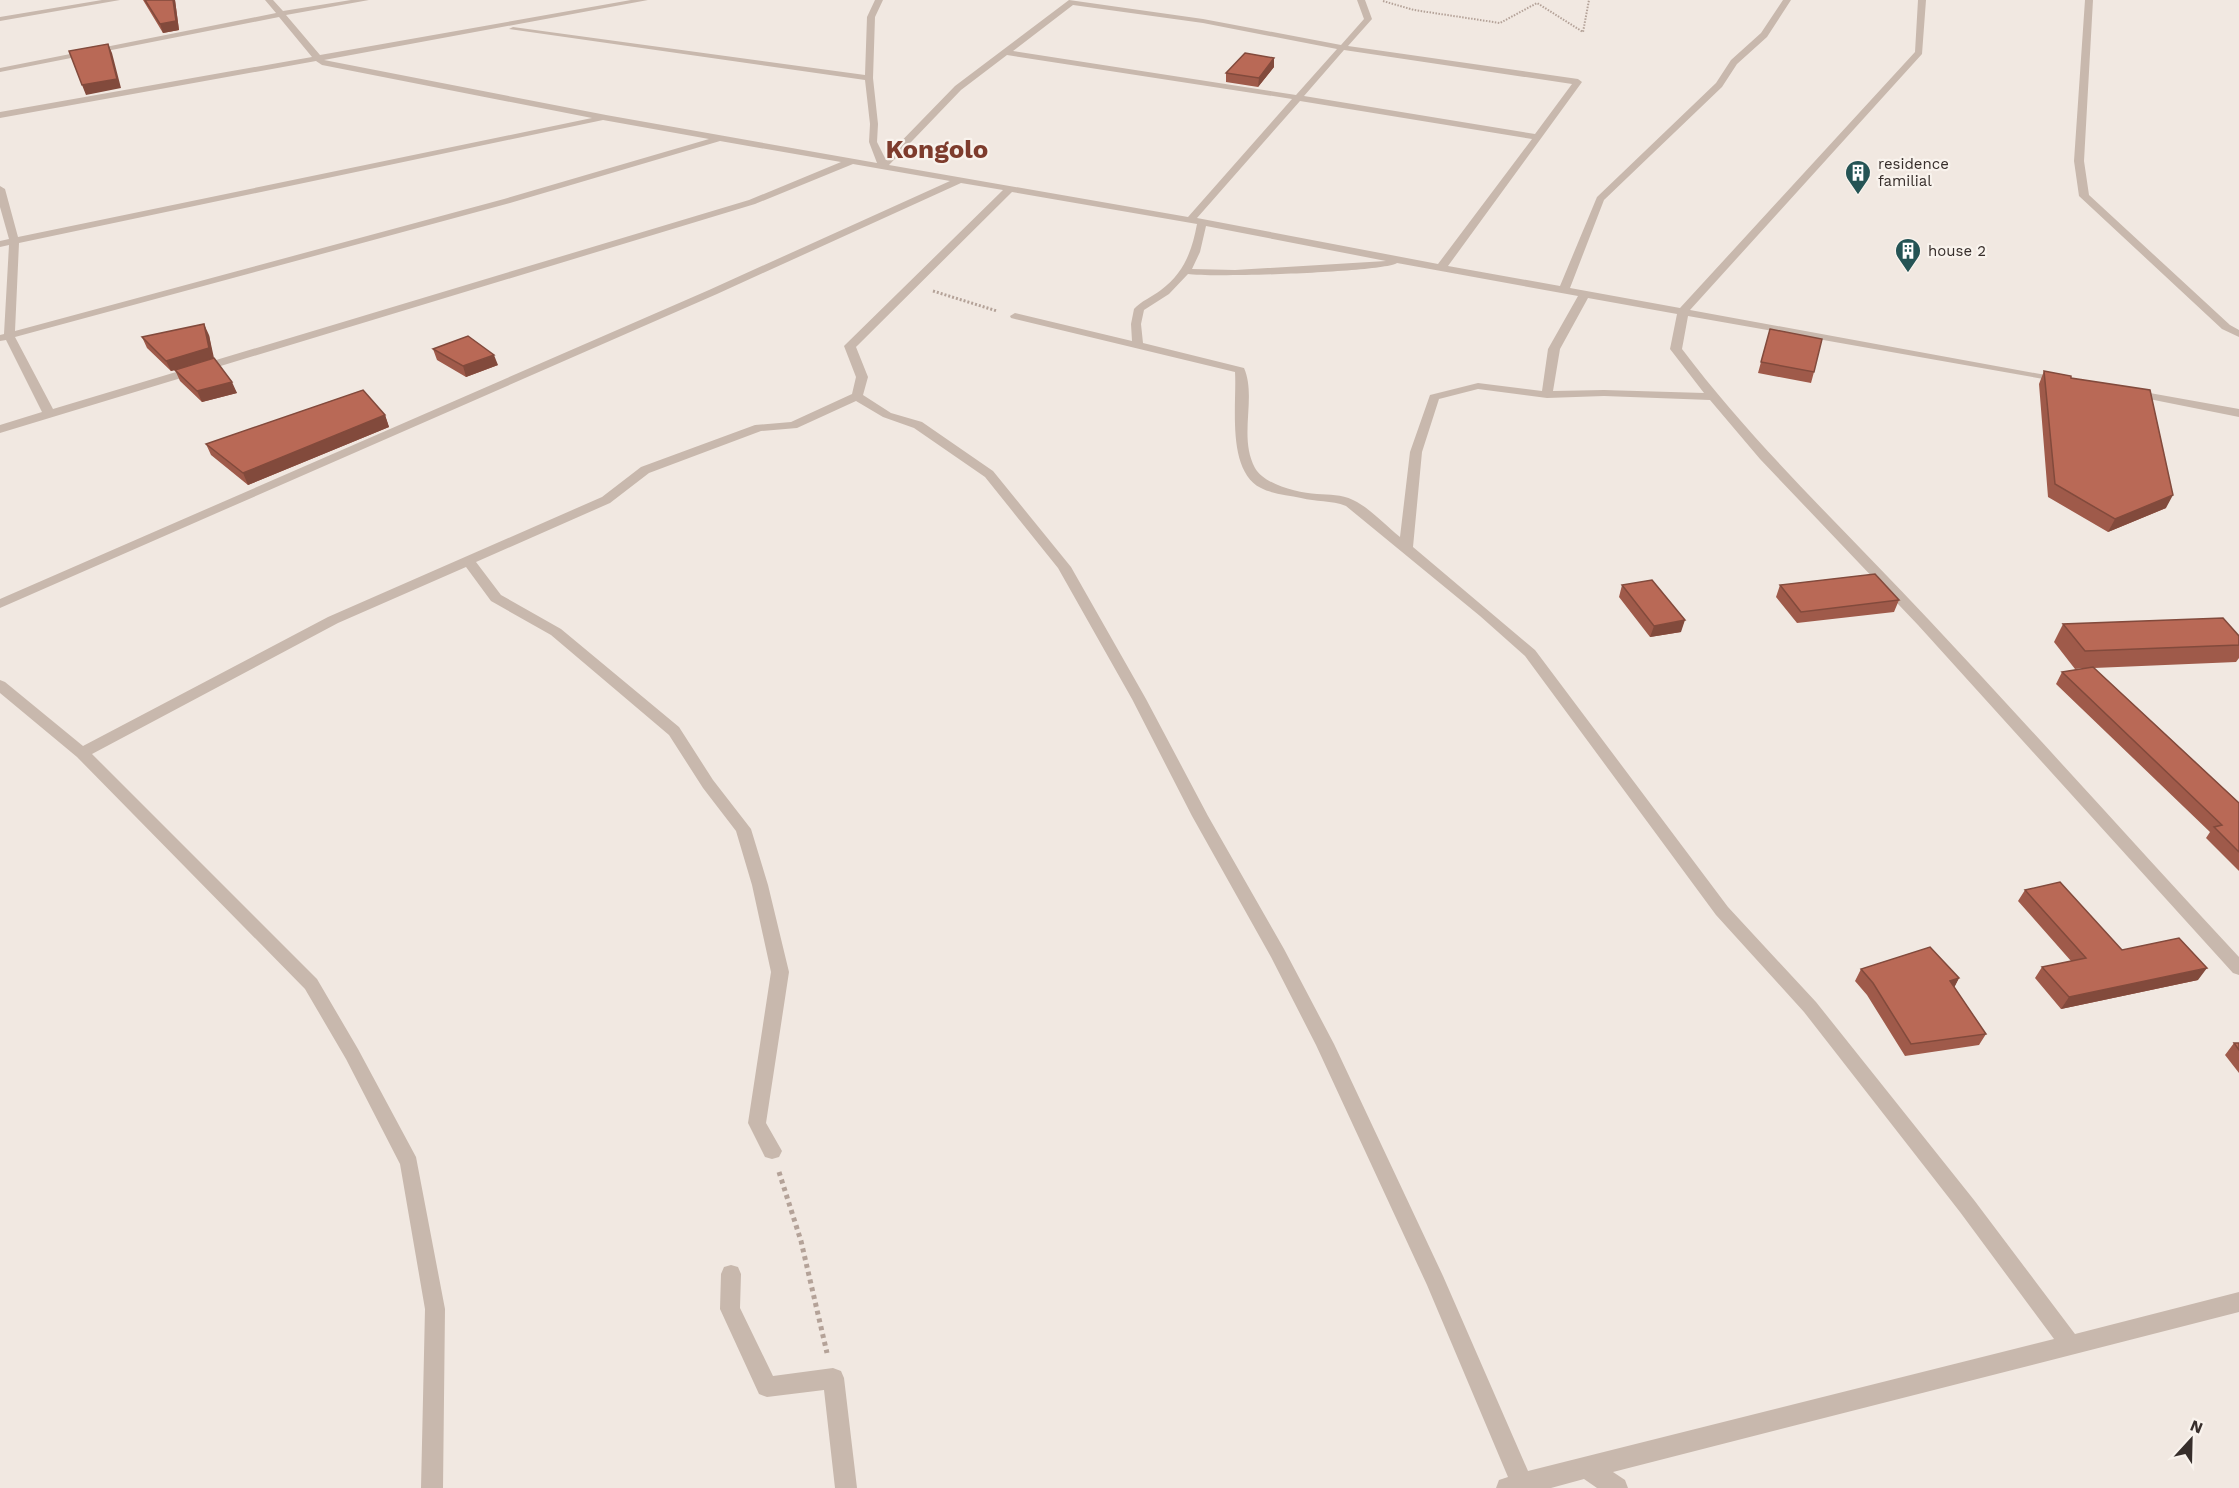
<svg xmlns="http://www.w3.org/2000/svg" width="2239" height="1488" font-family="'Work Sans',sans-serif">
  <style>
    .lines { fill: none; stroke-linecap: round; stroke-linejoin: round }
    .path-far2 { stroke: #b4a298; stroke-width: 2; stroke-dasharray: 1.5 1.5; stroke-linecap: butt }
    .path-far1 { stroke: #b4a298; stroke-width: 3; stroke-dasharray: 2 2; stroke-linecap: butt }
    .path { stroke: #b4a298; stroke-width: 5; stroke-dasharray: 4 4; stroke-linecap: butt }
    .street { fill: #c8b8ad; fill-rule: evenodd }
    .wall { fill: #9f5a4a }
    .shaded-wall { fill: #824a3c }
    .building { fill: #b96956; stroke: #824a3c; stroke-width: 1.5 }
    .labels { text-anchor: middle; stroke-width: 4.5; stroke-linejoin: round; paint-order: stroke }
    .far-poi-label { font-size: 15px; fill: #372e2b; stroke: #f9f3ed; text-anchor: start }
    .far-town-label { font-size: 26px; font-weight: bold; fill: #7e3c2d; stroke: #f9f3ed }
  </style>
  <rect width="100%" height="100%" fill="#f1e8e1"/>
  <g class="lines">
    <path class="path-far2" d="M1383,1L1414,10L1500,23L1537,3L1583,32L1589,0"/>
    <path class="path-far1" d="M933,291L997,311"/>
    <path class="path" d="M779,1172L801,1241L827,1353"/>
    <path class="street" d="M102,0H120L0,21V17Z
      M265,0H273L283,11L351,0H369L286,15L320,55L631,0H648L324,60L606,115L877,163L869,142L870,124L865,80L509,29L513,27L865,75L867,17L875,0H883L875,17L873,78L878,124L877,142L885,158L955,86L1069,0L1203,19L1341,45L1364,19L1357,0H1365L1372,19L1348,46L1578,79L1582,82L1448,266L1560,286L1597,197L1716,83L1731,60L1761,33L1783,0H1791L1767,37L1737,64L1722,87L1604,200L1570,288L1680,308L1915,52L1918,0H1926L1922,54L1690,310L2062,378L2066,379V383L1688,316L1682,349C1756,447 1845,530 1929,620C2033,731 2135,845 2239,957V975L2233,973L1918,625L1760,459L1710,400L1604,396L1547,398L1478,389L1439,399L1422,452L1413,547L1535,650L1728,907L1816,1002L1974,1200L2075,1334L2239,1292V1312L1613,1472L1625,1480L1628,1488H1597L1584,1479L1551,1488H1496L1499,1480L1508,1477L1427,1285L1316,1045L1271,957L1192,816L1132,699L1058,568L985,477L914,428L883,417L856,401L797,428L761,431L649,473L610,503L476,562L501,595L561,629L679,727L713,780L751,829L768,885L789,972L766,1123L782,1151L779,1157L772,1159L765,1157L748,1123L771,972L752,885L736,831L703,788L669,735L551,635L491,601L466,567L338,623L92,754L317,979L358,1049L416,1157L445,1309L443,1488H421L425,1309L400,1164L346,1059L305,989L77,757L0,693V680L5,682L83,746L328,617L602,497L641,467L755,425L791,422L852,394L856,377L844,346L846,344L1003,190L961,183L717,294L0,608V599L709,290L950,181L853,164L755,204L0,433V425L42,412L6,340L0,341V335L4,334L9,245L0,247V241L9,239L0,207V186L5,189L18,237L592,118L322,65L316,61L0,118V112L312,57L279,17L0,72V68L276,13ZM1073,5L1203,23L1337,49L1296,95L1013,51ZM1344,50L1572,84L1535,134L1304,96ZM1007,55L1292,99L1188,217L889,165L961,90ZM1300,101L1532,139L1438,264L1197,218ZM603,120L709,139L504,199L15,331L19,243ZM720,141L841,162L749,200L53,409L15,337L510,203ZM1012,192L1197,224C1192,251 1184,273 1161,290C1152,297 1141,301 1134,309L1131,324L1132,341L1015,313L1010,316L1011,318L1235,372C1237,404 1226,470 1261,488C1272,494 1288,495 1301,498C1316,502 1331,500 1346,506L1480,616L1525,656L1716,915L1804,1012L1960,1212L2054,1339L1528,1471L1443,1276L1334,1044L1284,949L1208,816L1146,699L1071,567L993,471L922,422L891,413L863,395L868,377L856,347ZM1206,226L1386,261L1235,270L1192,269L1200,252ZM1397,263L1578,296L1548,349L1542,391L1478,383L1430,395L1410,452L1400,537C1386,526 1370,508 1353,500C1341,494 1330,495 1317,494C1298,493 1265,485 1255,468C1238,436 1257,398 1244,368L1143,343L1141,324L1144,310L1169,294L1188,274C1212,278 1385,272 1397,263ZM1588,298L1677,314L1670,349L1704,393L1604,390L1553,391L1560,349Z
      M2085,0H2093L2084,161L2089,195L2230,325L2239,330V337L2222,329L2079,196L2074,161Z
      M2133,390L2239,409V417L2129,395L2127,393Z
      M731,1265L738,1267L741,1274L740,1308L773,1376L833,1368L841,1371L844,1378L857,1488H835L824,1390L767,1397L759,1394L720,1309L721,1274L724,1267Z"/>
  </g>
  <path class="wall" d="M143,0H175L179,30L163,33Z
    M1274,58V67L1258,87L1226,82V73Z
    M1770,329L1814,372L1811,383L1758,373Z
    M209,335L213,358L237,393L202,402L180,381L175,370L171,371L147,348L142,337Z
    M433,349L498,365L466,377L437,360Z
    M2044,371L2071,378L2166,508L2108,532L2048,497L2039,384Z
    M385,415L389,427L248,485L211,455L206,444Z
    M1622,585L1681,632L1650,637L1619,597Z
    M1780,585L1899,600L1894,612L1797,623L1776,597Z
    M2063,624L2239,636V658L2236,662L2094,668L2239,803V871L2206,838L2210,832L2056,684L2062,672L2085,668L2075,669L2054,642Z
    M2025,890L2122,950L2198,980L2061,1009L2035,978L2042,967L2071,961L2018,901Z
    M1861,969L1959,978L1954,987L1986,1034L1979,1045L1905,1056L1867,995L1855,981Z
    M2234,1043H2239V1073L2225,1055Z"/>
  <path class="shaded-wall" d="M173,0H175L179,30L163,33L160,24Z
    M108,44L112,53L121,88L86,95L82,85Z
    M1274,58V67L1258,87L1259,78Z
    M204,324L209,335L214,358L171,371L166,361Z
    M494,355L498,365L466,377L463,366Z
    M232,382L237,393L202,402L197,391Z
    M385,415L389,427L248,485L243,473Z
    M2173,495L2166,508L2108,532L2115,519Z
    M1685,620L1681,632L1650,637L1654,626Z
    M2207,968L2198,980L2061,1009L2069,997Z
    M1959,978L1953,990L1950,981Z"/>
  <path class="building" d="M145,0H173L176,21L160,24Z
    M108,44L117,79L82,85L69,51Z
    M1245,53L1274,58L1259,78L1226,73Z
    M204,324L209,348L166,361L142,337Z
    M1770,329L1822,339L1814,372L1761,362Z
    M468,336L494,355L463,366L433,349Z
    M214,358L232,382L197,391L175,370Z
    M2044,371L2071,376V378L2150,390L2173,495L2115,519L2055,484Z
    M363,390L385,415L243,473L206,444Z
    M1875,574L1899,600L1801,612L1780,585Z
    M1652,580L1685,620L1654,626L1622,585Z
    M2223,618L2239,636V645L2085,651L2063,624Z
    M2093,667L2239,803V852L2214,827L2222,825L2062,672Z
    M2060,882L2122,950L2179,938L2207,968L2069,997L2042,967L2086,958L2025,890Z
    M1930,947L1959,978L1950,981L1986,1034L1911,1044L1873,983L1861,969Z
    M2234,1043H2239V1050Z"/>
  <defs>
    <symbol id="building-pin" viewBox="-11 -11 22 30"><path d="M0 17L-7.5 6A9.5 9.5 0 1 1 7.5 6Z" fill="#255455" stroke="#f9f3ed"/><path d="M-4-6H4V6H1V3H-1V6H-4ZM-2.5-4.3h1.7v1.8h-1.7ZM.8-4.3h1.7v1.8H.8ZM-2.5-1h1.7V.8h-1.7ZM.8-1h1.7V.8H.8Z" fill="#fff"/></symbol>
  </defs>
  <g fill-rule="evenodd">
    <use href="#building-pin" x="1843" y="158" width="30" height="40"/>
    <use href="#building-pin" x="1893" y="236" width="30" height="40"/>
  </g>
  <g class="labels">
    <g class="far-poi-label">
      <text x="1878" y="169">residence<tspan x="1878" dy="17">familial</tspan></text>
      <text x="1928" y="256">house 2</text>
    </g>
    <g class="far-town-label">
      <text x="937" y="158">Kongolo</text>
    </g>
  </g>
  <g transform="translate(2191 1440) rotate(22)" stroke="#f9f3ed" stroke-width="4.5" paint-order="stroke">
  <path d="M0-4.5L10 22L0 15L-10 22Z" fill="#372e2b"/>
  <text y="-9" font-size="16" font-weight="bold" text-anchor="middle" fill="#372e2b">N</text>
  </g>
</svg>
